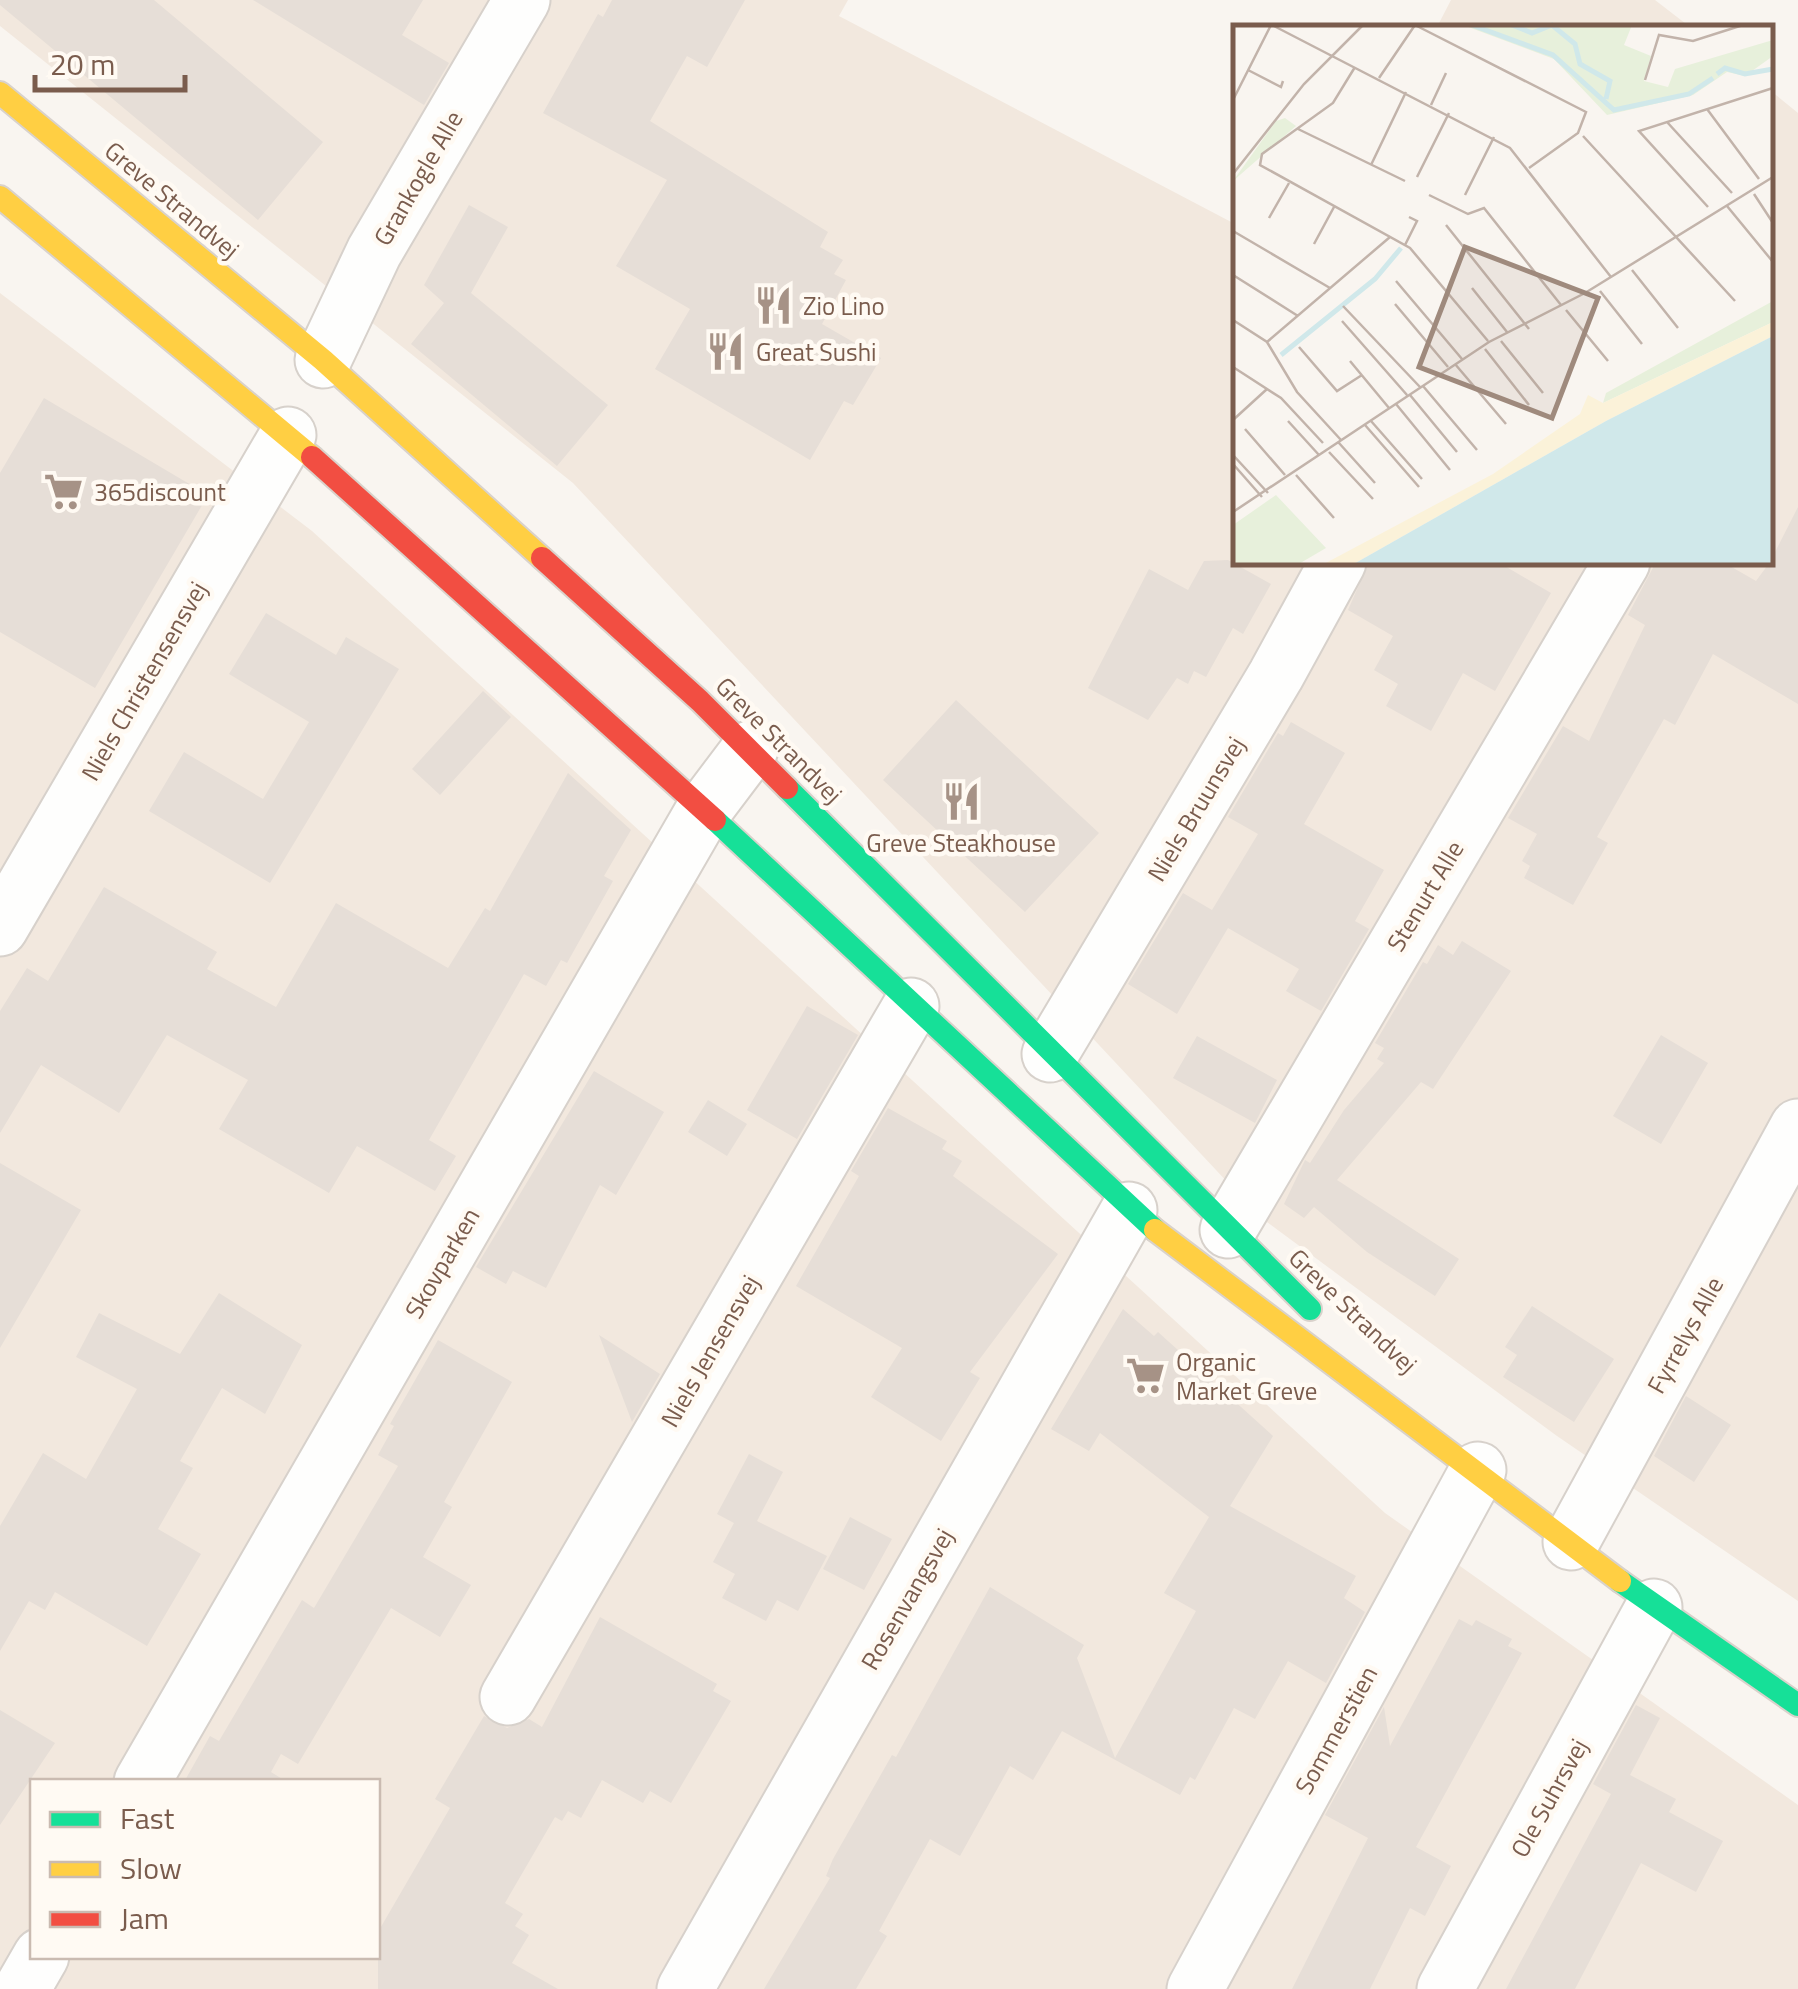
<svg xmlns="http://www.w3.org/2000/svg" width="1798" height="1989" font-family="'Titillium Web',sans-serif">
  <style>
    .residential { fill: #f2e8de; fill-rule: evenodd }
    .building { fill: #e6ded7 }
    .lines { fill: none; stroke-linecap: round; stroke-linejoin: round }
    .street-casing { stroke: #d7d1cb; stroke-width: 59 }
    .fast-casing { stroke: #d9d2cb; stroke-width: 26 }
    .slow-casing { stroke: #d9d2cb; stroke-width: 26 }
    .jam-casing { stroke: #d9d2cb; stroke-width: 26 }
    .street { stroke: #fefefd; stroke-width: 55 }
    .fast { stroke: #16e098; stroke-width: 22 }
    .slow { stroke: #ffcf43; stroke-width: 22 }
    .jam { stroke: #f24e42; stroke-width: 22 }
    .labels { text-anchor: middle; stroke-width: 9; stroke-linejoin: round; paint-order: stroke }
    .street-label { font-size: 25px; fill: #7a5c4d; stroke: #fffaf3 }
    .poi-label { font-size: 25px; fill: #7a5c4d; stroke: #fffaf3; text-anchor: start }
    .inset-river { fill: none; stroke: #d0e8ea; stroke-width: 5 }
    .inset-road { fill: none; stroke: #c2b3aa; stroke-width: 2.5 }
    .view { fill: #9f8a7d; fill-opacity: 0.15; stroke: #9f8a7d; stroke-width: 5 }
    .inset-edge { fill: none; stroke: #7a5c4d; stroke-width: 5 }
  </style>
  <rect width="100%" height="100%" fill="#f9f5f0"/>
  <path class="residential" d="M0,0H848L839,16L1235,224L1236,562H1770L1771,91L1798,113V1601L1557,1436L1260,1217L573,483L0,26Z
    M1451,0H1655L1690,27H1437Z
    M0,293L312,531L1385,1513L1798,1805V1989H0ZM32,1782H378V1956H32Z"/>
  <path class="building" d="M0,0H154L323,142L258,220L0,5Z
    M253,0H423L402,35L449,63L424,105Z
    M612,0H745L707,67L687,56L650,121L828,232L820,247L843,260L834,274L846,280L822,324L881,358L853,405L844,401L810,460L655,369L690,309L616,266L667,180L543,113L598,14L603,17Z
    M469,205L508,227L471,293L608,405L557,466L411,344L444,303L424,285Z
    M44,398L208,495L95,688L0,632V473Z
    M1798,507V704L1713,654L1675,725L1664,719L1597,837L1608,843L1573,905L1524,878L1530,866L1522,861L1537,834L1508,818L1563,726L1589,741L1645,625L1628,615L1656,562H1723L1756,581L1770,562Z
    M1228,560L1271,584L1243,634L1233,628L1206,677L1194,671L1188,684L1177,678L1148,720L1088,688L1149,569L1188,590L1204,561Z
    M1369,562H1498L1551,593L1495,691L1463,673L1431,731L1386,706L1398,684L1374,670L1393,636L1348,610Z
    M266,613L336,655L346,637L399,669L270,883L149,811L184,752L263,799L309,722L229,674Z
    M483,691L511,717L440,795L412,769Z
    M956,700L1099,833L1025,912L883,780Z
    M1291,722L1345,753L1304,824L1384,870L1355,921L1369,929L1321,1011L1286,991L1299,969L1228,928L1177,1014L1128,984L1183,893L1212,910L1258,834L1228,817L1278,733L1283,736Z
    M568,773L631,830L604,876L613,881L567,963L561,960L546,986L524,974L429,1140L456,1156L435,1191L357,1146L329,1193L219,1129L248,1080L167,1035L119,1113L41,1065L0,1133V1011L27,968L48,981L104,887L217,952L207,969L276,1007L336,903L448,968L485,908L490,911Z
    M1462,941L1511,971L1433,1089L1421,1082L1337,1180L1459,1259L1435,1296L1367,1252L1314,1207L1304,1218L1284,1204L1305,1160L1310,1163L1344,1110L1384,1063L1377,1059L1384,1048L1375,1043L1423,962L1427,964L1438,945L1453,955Z
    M807,1006L858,1035L797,1139L747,1110Z
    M1661,1035L1708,1063L1661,1144L1613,1116Z
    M1197,1036L1277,1080L1255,1123L1173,1078Z
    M594,1071L664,1112L616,1195L600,1185L546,1288L513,1271L506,1284L476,1267Z
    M708,1100L747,1124L727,1156L688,1132Z
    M888,1108L947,1141L942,1149L962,1161L953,1176L1058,1254L970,1372L980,1378L941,1441L871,1397L902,1348L796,1286L859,1176L851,1171Z
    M0,1163L81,1210L0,1348Z
    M219,1293L302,1345L265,1414L222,1388L180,1461L193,1468L158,1529L201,1554L147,1646L55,1592L45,1610L29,1601L0,1651V1526L43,1453L86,1479L137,1389L76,1357L99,1313L180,1354Z
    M1532,1306L1614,1359L1574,1422L1503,1377L1517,1355L1505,1347Z
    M1123,1309L1154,1336L1158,1332L1273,1436L1230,1506L1356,1576L1344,1598L1365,1612L1326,1683L1288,1661L1255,1719L1234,1708L1195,1780L1190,1777L1180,1795L1062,1731L1033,1780L1010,1766L960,1856L930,1839L879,1931L887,1936L856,1989H764L830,1878L826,1876L833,1859L892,1755L896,1757L990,1587L1084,1645L1077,1658L1115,1758L1196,1611L1164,1593L1209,1517L1100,1433L1089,1451L1051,1429Z
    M599,1335L660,1374L632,1422Z
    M438,1340L512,1382L444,1502L452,1507L423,1557L471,1585L440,1637L391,1608L298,1764L281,1754L271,1772L287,1782H184L210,1736L219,1741L302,1600L314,1608L398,1466L378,1455L394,1426L390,1424Z
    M1686,1396L1731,1425L1694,1482L1654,1456Z
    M749,1454L783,1472L757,1521L827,1556L798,1611L777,1600L766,1621L722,1598L735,1574L713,1562L734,1523L717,1514Z
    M850,1517L892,1539L864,1590L823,1569Z
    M600,1617L717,1684L713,1691L731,1701L671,1803L650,1791L643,1803L602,1780L581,1818L568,1811L562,1821L555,1817L505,1903L523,1914L515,1926L529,1935L512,1963L558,1989H378V1932L450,1808L435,1799L484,1716L507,1728L529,1719L542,1727Z
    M1459,1619L1472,1626L1476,1620L1512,1639L1508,1646L1522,1653L1416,1847L1451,1866L1425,1916L1410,1908L1370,1989H1292L1368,1838L1325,1815L1384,1707L1390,1746Z
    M1636,1705L1660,1718L1630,1775L1676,1799L1669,1812L1723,1841L1696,1892L1641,1863L1575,1989H1506L1611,1794L1593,1784Z
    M0,1710L55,1743L0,1825Z"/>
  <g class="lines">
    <defs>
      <path id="street" d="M323,360L374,252L522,0
        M0,928L288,435
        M1050,1054L1276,675L1338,562
        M1228,1230L1622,562
        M1571,1542L1798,1127
        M508,1697L911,1006
        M142,1782L704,810L750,749
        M22,1989L41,1956
        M685,1989L1129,1210
        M1195,1989L1478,1470
        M1445,1989L1654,1607"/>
      <path id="fast" d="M787,788L1310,1309
        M715,820L1155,1230
        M1620,1581L1798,1705"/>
      <path id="slow" d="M0,93L323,360L542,558
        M0,197L312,457
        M1155,1230L1620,1581"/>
      <path id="jam" d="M312,457L715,820
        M542,558L700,701L787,788"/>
    </defs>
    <use href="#street" class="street-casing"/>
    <use href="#fast" class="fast-casing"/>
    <use href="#slow" class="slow-casing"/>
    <use href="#jam" class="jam-casing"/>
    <use href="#street" class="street"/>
    <use href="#fast" class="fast"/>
    <use href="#slow" class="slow"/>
    <use href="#jam" class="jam"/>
  </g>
  <defs>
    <symbol id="restaurant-bare" viewBox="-9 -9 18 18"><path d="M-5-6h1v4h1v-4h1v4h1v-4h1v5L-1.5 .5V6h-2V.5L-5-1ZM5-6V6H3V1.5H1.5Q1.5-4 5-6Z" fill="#a69286" stroke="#fffaf3" stroke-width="2.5" paint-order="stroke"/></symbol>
    <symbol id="supermarket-bare" viewBox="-9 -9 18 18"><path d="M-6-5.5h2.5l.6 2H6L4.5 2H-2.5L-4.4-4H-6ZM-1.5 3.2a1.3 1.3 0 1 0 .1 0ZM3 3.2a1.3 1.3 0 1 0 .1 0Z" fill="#a69286" stroke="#fffaf3" stroke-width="2.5" paint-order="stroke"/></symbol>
  </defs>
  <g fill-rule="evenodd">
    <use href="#restaurant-bare" x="746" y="278" width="55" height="55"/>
    <use href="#restaurant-bare" x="698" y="324" width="55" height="55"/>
    <use href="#supermarket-bare" x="36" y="464" width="55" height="55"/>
    <use href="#restaurant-bare" x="934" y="774" width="55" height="55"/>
    <use href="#supermarket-bare" x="1118" y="1348" width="55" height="55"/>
  </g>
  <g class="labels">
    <g class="street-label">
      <text transform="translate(418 178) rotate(-60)" y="9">Grankogle Alle</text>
      <text transform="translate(172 200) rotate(40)" y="9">Greve Strandvej</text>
      <text transform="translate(144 681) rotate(-60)" y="9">Niels Christensensvej</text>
      <text transform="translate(779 740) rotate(45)" y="9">Greve Strandvej</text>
      <text transform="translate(1196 809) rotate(-59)" y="9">Niels Bruunsvej</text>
      <text transform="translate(1425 896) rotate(-59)" y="9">Stenurt Alle</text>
      <text transform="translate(442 1263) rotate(-60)" y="9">Skovparken</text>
      <text transform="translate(1353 1311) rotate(44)" y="9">Greve Strandvej</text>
      <text transform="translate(1685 1335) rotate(-61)" y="9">Fyrrelys Alle</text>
      <text transform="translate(710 1351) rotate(-60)" y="9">Niels Jensensvej</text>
      <text transform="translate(907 1599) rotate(-60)" y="9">Rosenvangsvej</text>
      <text transform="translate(1336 1730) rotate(-61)" y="9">Sommerstien</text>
      <text transform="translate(1549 1798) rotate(-61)" y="9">Ole Suhrsvej</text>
    </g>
    <g class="poi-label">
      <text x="803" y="315">Zio Lino</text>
      <text x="756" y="361">Great Sushi</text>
      <text x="94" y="501">365discount</text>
      <text x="961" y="852" text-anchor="middle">Greve Steakhouse</text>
      <text x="1176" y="1371">Organic<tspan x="1176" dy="29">Market Greve</tspan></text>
    </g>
  </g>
  <g transform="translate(1233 25)">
    <rect width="540" height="540" fill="#f9f5f0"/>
    <path d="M230,0H399L391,20L418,31L411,56L435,62L442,44L540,15V31L512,51L494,47L460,70L374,90L321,34ZM52,93L63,101L0,156L43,96ZM540,276V297L370,378L373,368ZM43,470L93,523L64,540H1L0,500Z" fill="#e7f0db"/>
    <path d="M540,297V311L373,396L119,540H89L260,449L347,389L355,370L370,378Z" fill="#fbf2d9"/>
    <path d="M540,311V540H119L373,396Z" fill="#d0e8ea"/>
    <path class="inset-river" d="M239,0L320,30L381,85L456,69L480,53M279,0L299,8L319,0L342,19L347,39L377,56L373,74M484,49L492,43L512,49L540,44M48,330L142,254L168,223"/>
    <path class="inset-road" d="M39,0L277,123L378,252M182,0L353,87L345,108L296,143M122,42L100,78L29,129L27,140L177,223L255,316M15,45L48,62L50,56M146,53L182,0M412,55L426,10L460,16L510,0M0,75L38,0M198,80L213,48M474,84L526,154M434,97L499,168M65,104L172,156M350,111L502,276M138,140L173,67M0,149L71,59L130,0M184,152L216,88M521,169L540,198M196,170L235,189L251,183L328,280M232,170L261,112M494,181L540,237M475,182L406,106L540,63M36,193L56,158M213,200L296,304M0,206L97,263M81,219L101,182M172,220L184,196L176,192M399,245L445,303M0,250L65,291M163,256L229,334M239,263L274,307M367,266L409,319M162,279L215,342M110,281L187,362M333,285L375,336M0,295L34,317L64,367L108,415M109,296L174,370M268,316L310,368M34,317L157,212M66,322L104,366L129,350M252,324L296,380M117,336L156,383M222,339L273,399M0,342L48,373L90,418M190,361L244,425M177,370L224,427M163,379L217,445M0,395L34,364M55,396L86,430M138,396L189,454M132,400L186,462M12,404L52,450M106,418L142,458M96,427L140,474M0,430L35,468M0,439L29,472M63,450L101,493M0,487L256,317L352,268L540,152"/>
    <path class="view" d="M232,222L365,273L319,393L186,342Z"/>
    <rect width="540" height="540" class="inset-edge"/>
  </g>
  <rect x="30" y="1779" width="350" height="180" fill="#fffaf3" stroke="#cabbb1" stroke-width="2.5"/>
  <rect x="50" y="1812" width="50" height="15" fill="#16e098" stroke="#cabbb1" stroke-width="2.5"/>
  <text x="120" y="1829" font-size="30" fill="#7a5c4d">Fast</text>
  <rect x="50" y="1862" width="50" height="15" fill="#ffcf43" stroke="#cabbb1" stroke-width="2.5"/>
  <text x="120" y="1879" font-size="30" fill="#7a5c4d">Slow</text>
  <rect x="50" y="1912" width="50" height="15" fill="#f24e42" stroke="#cabbb1" stroke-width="2.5"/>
  <text x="120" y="1929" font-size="30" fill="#7a5c4d">Jam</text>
  <path d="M35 75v15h150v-15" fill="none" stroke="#7a5c4d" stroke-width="5"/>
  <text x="50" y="75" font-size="30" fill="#7a5c4d" stroke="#fffaf3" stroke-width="8" paint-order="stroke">20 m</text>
</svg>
